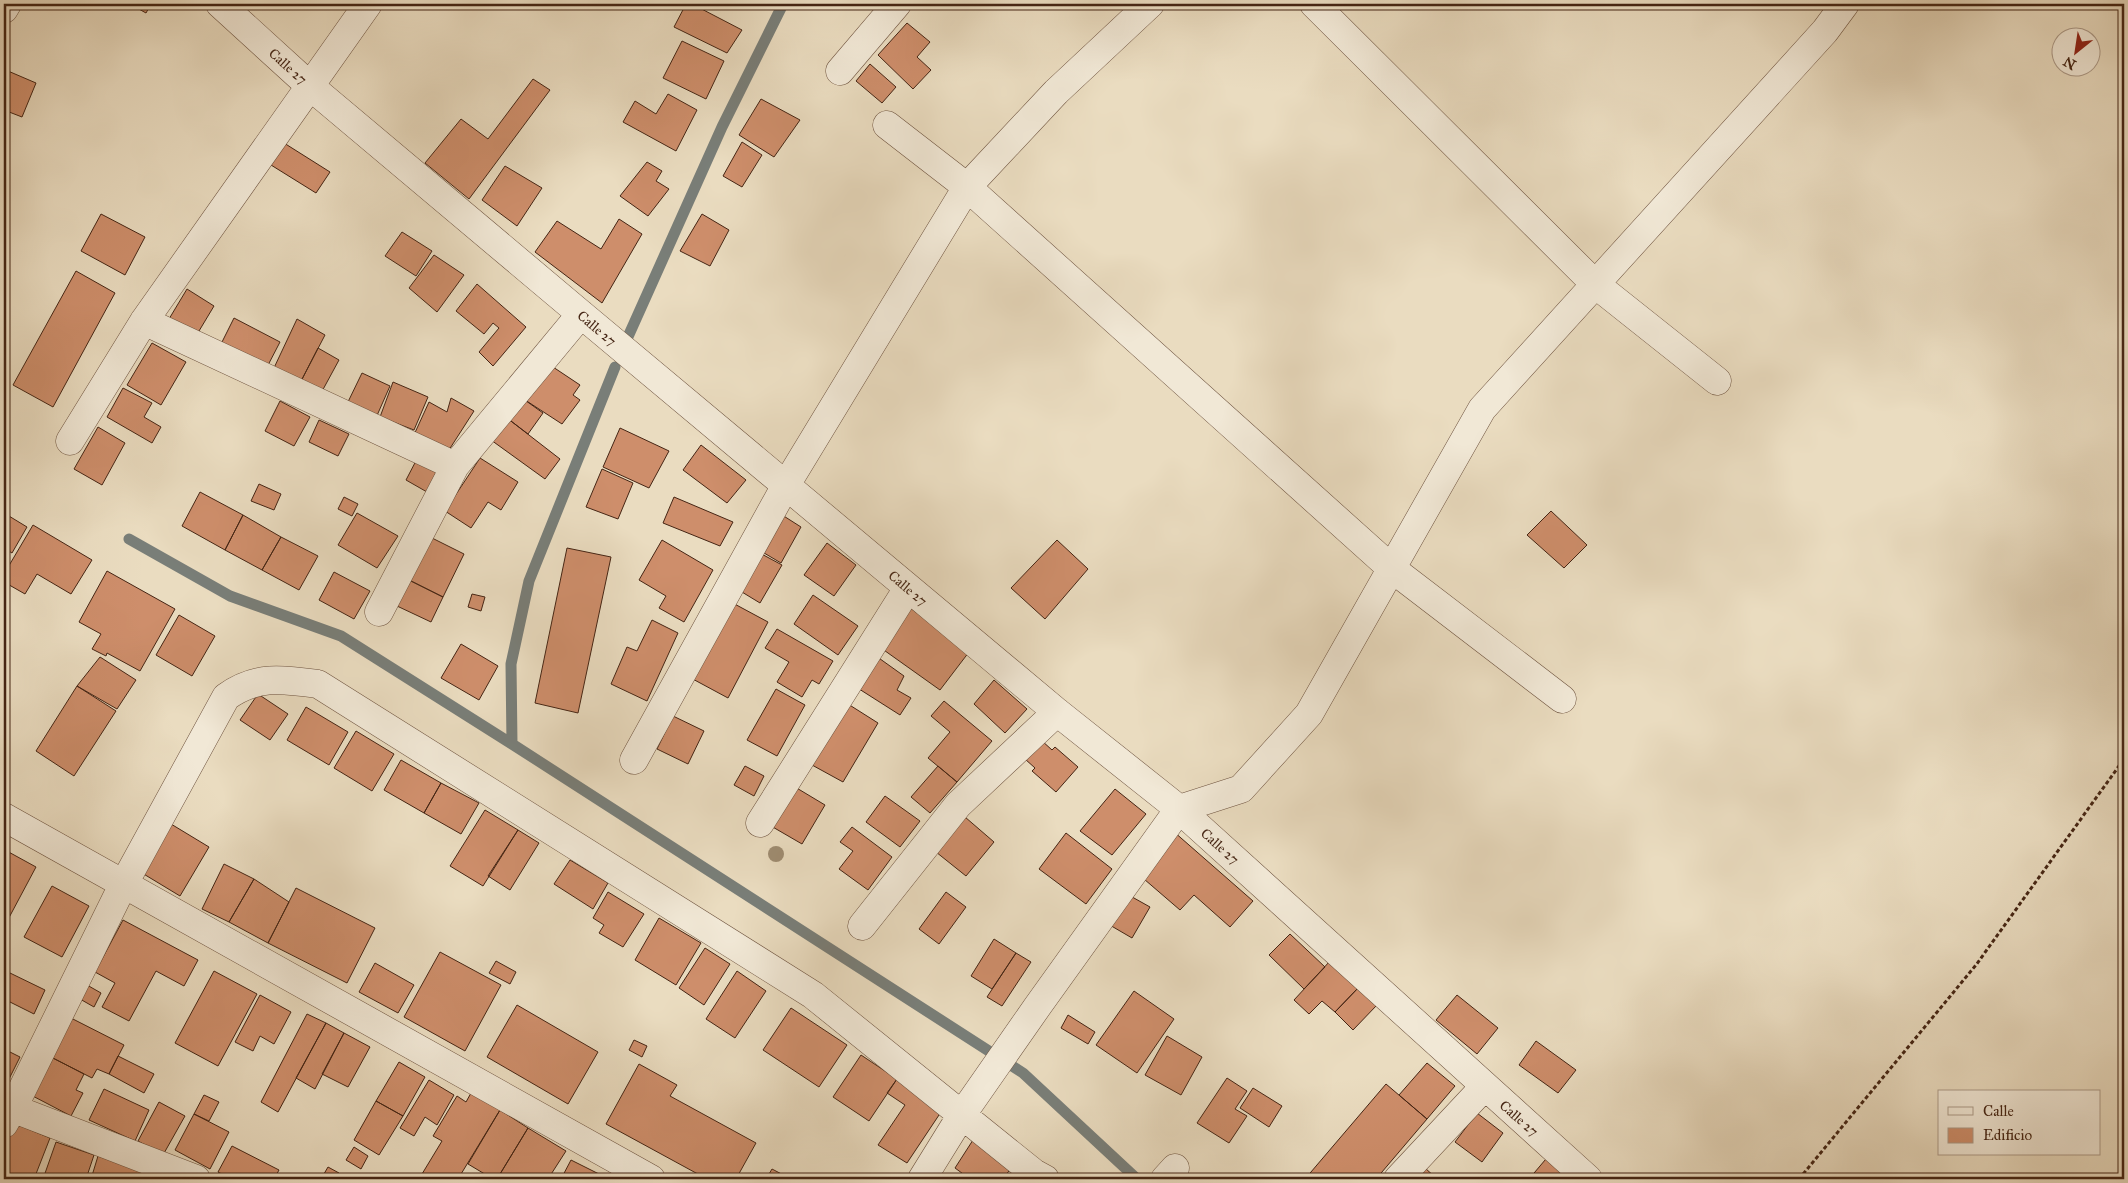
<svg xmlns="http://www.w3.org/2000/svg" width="2128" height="1183" font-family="'IM FELL Great Primer',serif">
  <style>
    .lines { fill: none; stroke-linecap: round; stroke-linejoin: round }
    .stream { stroke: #797e78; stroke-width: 11 }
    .building { fill: #ce8e6b; stroke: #452514 }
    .minor-casing { stroke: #6e533f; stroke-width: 29 }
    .path { stroke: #452514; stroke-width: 3; stroke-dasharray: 4 2.5; stroke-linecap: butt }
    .minor { stroke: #f1e8d6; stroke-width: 28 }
    .tree { fill: #9f8d72 }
    .labels { text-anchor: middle; stroke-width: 4.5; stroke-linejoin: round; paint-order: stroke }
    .street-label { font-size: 14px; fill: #452514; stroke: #f1e8d6 }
  </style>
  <rect width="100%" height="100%" fill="#eadcc0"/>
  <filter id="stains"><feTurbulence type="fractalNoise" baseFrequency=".004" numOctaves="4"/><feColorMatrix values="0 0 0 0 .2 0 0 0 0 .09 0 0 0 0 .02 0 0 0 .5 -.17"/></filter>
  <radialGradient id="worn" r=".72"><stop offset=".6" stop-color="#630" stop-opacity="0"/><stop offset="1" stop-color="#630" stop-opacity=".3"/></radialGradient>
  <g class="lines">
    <path class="stream" d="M627,339L722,127L783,4
      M129,539L230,596L341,636L512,744L1023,1073L1137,1179
      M512,744L511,664L529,581L615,367"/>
  </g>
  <path class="building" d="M130,4H151L146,13Z
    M686,4H692L742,30L727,53L674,27Z
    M907,23L930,42L917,57L931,70L913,89L878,55Z
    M682,41L724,61L706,99L663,78Z
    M870,64L896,87L882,103L856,81Z
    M8,71L36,83L22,117L4,110V82Z
    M533,79L550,90L469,199L425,163L461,119L488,139Z
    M668,94L697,110L676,151L623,122L635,101L656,114Z
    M761,99L800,120L774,157L739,135Z
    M742,142L762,155L742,187L723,176Z
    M284,143L330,172L316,193L271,165Z
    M647,162L662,171L656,181L669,189L648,216L620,196Z
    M505,166L542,188L517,226L482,200Z
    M101,214L145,237L125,275L81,251Z
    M702,214L729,230L710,266L680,251Z
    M619,219L642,234L602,303L535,252L557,221L601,249Z
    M402,232L432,251L416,276L385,256Z
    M434,255L464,275L437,312L409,288Z
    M76,271L115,293L53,407L13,385Z
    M477,284L526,327L493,366L479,352L499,328L493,323L484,334L456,311Z
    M187,289L214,306L196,336L169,319Z
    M234,318L280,342L266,369L220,346Z
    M297,319L325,335L299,385L273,370Z
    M152,343L186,362L161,405L127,385Z
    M318,348L339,360L320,395L299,385Z
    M547,363L580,385L573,395L580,400L562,424L522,398Z
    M362,373L390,386L375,420L346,406Z
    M393,382L428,397L414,430L380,417Z
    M123,388L152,403L144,417L161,427L152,443L107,417Z
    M451,398L474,411L447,453L413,437L429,402L447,412Z
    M522,398L543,413L528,434L507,418Z
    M280,401L310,417L294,446L265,431Z
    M507,418L560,459L545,479L491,440Z
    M319,420L349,434L338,456L309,442Z
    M98,427L125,443L102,485L74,469Z
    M620,428L669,451L649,488L603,467Z
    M701,445L746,480L727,503L683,470Z
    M418,457L438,468L427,492L406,480Z
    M480,458L518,482L501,510L488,502L471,528L445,511Z
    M602,469L633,483L618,519L586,507Z
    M259,484L281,494L274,510L251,501Z
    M200,492L243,515L225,550L182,526Z
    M344,497L358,504L352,516L338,509Z
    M674,497L733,522L720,546L663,523Z
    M1551,511L1587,545L1564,568L1527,535Z
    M4,513L27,527L12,553L4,548Z
    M357,513L398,536L377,568L338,545Z
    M779,513L801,527L781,563L759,550Z
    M243,515L281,537L262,570L225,550Z
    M33,525L92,560L71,594L37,574L25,594L4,582V574Z
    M281,537L318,556L299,590L262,570Z
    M430,537L464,554L443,597L409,580Z
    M662,540L713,570L684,622L659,608L666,596L639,580Z
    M1057,540L1088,569L1045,619L1011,588Z
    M827,543L856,565L834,596L804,575Z
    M567,548L611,557L578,713L535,703Z
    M756,551L782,565L760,603L737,589Z
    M107,571L175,609L140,671L107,653L106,656L92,649L101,634L79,622Z
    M334,572L370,591L354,619L319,600Z
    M409,580L443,597L431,622L397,606Z
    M472,594L485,597L481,611L468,607Z
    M813,595L858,626L838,655L794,624Z
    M729,601L768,622L728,698L689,677Z
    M909,607L969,652L940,690L881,648Z
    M179,615L215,636L192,676L156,655Z
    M652,620L678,633L647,701L611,684L627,647L637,651Z
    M777,629L833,661L819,684L812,680L802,697L777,682L789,662L765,648Z
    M461,644L498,666L479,700L441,678Z
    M876,656L904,676L897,690L911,698L900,715L856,687Z
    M100,657L136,680L117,709L77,686Z
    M994,680L1027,709L1005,733L974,704Z
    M77,686L116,711L74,776L36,751Z
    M776,689L805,705L777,756L747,740Z
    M258,694L288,714L270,740L240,720Z
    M944,701L992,741L957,782L928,758L950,732L931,716Z
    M848,704L878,723L843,782L812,765Z
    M306,707L348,732L329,765L287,740Z
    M673,716L704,731L688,764L657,749Z
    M356,731L394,754L372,791L334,768Z
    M1041,740L1052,750L1055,747L1078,767L1056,792L1032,771L1035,768L1025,759Z
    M401,760L441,783L424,813L384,790Z
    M745,766L764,776L754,796L734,785Z
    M938,766L957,782L930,813L911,797Z
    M441,783L479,803L461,834L424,813Z
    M795,787L825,805L802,844L771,826Z
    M1115,789L1146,814L1112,855L1080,831Z
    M885,796L920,821L900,847L866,822Z
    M485,810L518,830L483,886L450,866Z
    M965,817L994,842L966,876L936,852Z
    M171,824L209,847L180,896L142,873Z
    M852,827L892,857L868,890L839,869L853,851L840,842Z
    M518,830L539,843L510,890L488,876Z
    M1173,831L1253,901L1230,927L1194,895L1180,910L1137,873Z
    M1066,833L1112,869L1086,904L1039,869Z
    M5,850L36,867L4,927V852Z
    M570,860L608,883L593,909L554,884Z
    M224,864L254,879L229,922L202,909Z
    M254,879L289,902L268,943L229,922Z
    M52,886L89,906L62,957L24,937Z
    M296,888L375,928L347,983L268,943Z
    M608,892L644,914L623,947L599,933L604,925L593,918Z
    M946,892L966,907L939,944L919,929Z
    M1125,893L1150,907L1132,938L1108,924Z
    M659,918L701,943L676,985L635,960Z
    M123,920L198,960L184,986L156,971L129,1021L102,1007L115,983L95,972Z
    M1290,934L1325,967L1304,989L1269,955Z
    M994,939L1016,953L992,989L971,976Z
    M705,948L730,964L704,1005L679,988Z
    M440,952L501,985L465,1051L404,1017Z
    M1016,953L1031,962L1002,1006L987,997Z
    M496,961L516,972L510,984L489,973Z
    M1330,961L1359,987L1335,1012L1322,1001L1309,1014L1294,1000Z
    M375,963L414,985L398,1013L359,992Z
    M214,971L257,994L218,1066L175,1043Z
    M737,971L766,991L735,1038L706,1019Z
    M10,973L45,990L34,1014L4,999V988Z
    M87,985L101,993L94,1007L80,999Z
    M1359,987L1377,1005L1353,1030L1335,1012Z
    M1134,991L1174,1019L1137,1073L1096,1045Z
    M260,995L291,1012L274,1044L260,1036L253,1051L235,1042Z
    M1457,995L1498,1028L1477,1054L1436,1020Z
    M517,1005L598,1052L568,1104L487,1057Z
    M791,1008L847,1045L819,1087L763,1050Z
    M307,1014L326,1023L278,1112L261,1102Z
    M1068,1015L1095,1032L1088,1044L1061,1028Z
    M67,1016L124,1045L109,1074L97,1069L92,1078L47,1055Z
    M326,1023L344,1033L315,1089L296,1078Z
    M344,1033L370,1047L348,1087L322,1074Z
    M1167,1036L1202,1057L1181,1095L1145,1075Z
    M634,1040L647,1046L642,1057L629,1050Z
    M1536,1041L1576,1070L1558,1093L1519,1065Z
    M4,1049L20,1057L4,1089Z
    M47,1055L84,1074L76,1090L83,1093L71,1116L27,1093Z
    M861,1055L897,1079L869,1121L833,1097Z
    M118,1056L154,1074L144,1093L109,1074Z
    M399,1062L425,1077L403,1116L376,1101Z
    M1427,1063L1455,1086L1427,1119L1399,1095Z
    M639,1064L677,1085L670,1096L756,1143L736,1179H707L606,1124Z
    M1227,1078L1247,1091L1235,1109L1247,1116L1229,1143L1197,1123Z
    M897,1079L943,1109L907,1163L878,1145L905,1105L887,1093Z
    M429,1080L454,1095L437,1125L425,1117L414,1136L400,1128Z
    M1386,1084L1427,1119L1376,1179H1305Z
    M1253,1088L1282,1106L1269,1127L1240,1108Z
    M104,1089L149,1110L135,1141L89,1120Z
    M471,1093L500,1110L458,1179H431L422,1174L442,1141L433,1136L457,1096L466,1102Z
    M204,1095L219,1102L209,1121L194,1114Z
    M376,1101L403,1116L379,1155L354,1140Z
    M159,1102L185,1116L163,1155L138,1141Z
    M500,1110L528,1128L497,1179H493L468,1164Z
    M1477,1113L1503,1133L1482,1162L1455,1142Z
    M194,1114L229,1132L210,1169L175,1150Z
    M9,1121L50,1138L34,1179H16L4,1174V1135Z
    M528,1128L566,1151L548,1179H497Z
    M973,1140L1011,1168L1003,1179H970L955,1168Z
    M56,1142L94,1155L86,1179H43Z
    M232,1146L279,1170L274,1179H231L218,1172Z
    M354,1147L368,1156L361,1169L346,1160Z
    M1551,1153L1581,1179H1529Z
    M98,1156L144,1172L142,1179H91Z
    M571,1160L609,1179H561Z
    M328,1167L339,1173L335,1179H321Z
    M1424,1167L1437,1179H1413Z
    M772,1169L791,1179H766Z"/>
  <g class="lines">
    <defs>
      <path id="minor" d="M220,4L311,87L581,314L1057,712L1179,809L1588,1179
        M1314,4L1595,284L1717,381
        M4,9L7,4
        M840,71L897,4
        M887,125L967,187L1391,568L1562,699
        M144,321L455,466
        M70,441L144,321L368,4
        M379,612L455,466L581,314
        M634,760L786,485L967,187L1056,92L1150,4
        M4,817L651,1179
        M760,823L908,588
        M862,926L958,805L1057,712
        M4,1105L196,1179
        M4,1124L13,1108L121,889L226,697C256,675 283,679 318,684L813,995L1034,1173L1045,1179
        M922,1179L961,1116L1037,1007L1179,809L1241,789L1309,714L1482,409L1825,31L1845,4
        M1165,1179L1175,1168
        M1398,1179L1484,1087"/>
    </defs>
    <use href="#minor" class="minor-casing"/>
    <path class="path" d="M1799,1179L1976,965L2124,759"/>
    <use href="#minor" class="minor"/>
  </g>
  <circle class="tree" cx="776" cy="854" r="8"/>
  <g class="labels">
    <g class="street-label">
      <text transform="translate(288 66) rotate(42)" y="5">Calle 27</text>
      <text transform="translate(597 328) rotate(40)" y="5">Calle 27</text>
      <text transform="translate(908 588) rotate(40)" y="5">Calle 27</text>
      <text transform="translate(1220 846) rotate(42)" y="5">Calle 27</text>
      <text transform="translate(1519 1118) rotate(41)" y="5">Calle 27</text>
    </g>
  </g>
  <rect width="2128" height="1183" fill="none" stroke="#eadcc0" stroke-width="20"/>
  <rect x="5" y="5" width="2118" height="1173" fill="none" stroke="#452514" stroke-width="2.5"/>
  <rect x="10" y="10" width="2108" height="1163" fill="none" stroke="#452514"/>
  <rect x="1938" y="1090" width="162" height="65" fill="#f1e8d6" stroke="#ac9a88"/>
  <rect x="1948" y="1107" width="25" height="8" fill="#f1e8d6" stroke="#ac9a88"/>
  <text x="1983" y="1116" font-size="15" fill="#452514">Calle</text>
  <rect x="1948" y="1128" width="25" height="15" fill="#ce8e6b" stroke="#ac9a88"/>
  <text x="1983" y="1140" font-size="15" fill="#452514">Edificio</text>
  <g transform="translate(2076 52) rotate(210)"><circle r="24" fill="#f1e8d6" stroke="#ac9a88"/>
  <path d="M0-4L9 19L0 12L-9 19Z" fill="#8f2418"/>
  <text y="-8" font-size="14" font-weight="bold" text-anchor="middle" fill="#452514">N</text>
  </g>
  <rect width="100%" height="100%" filter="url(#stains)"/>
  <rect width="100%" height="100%" fill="url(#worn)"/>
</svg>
